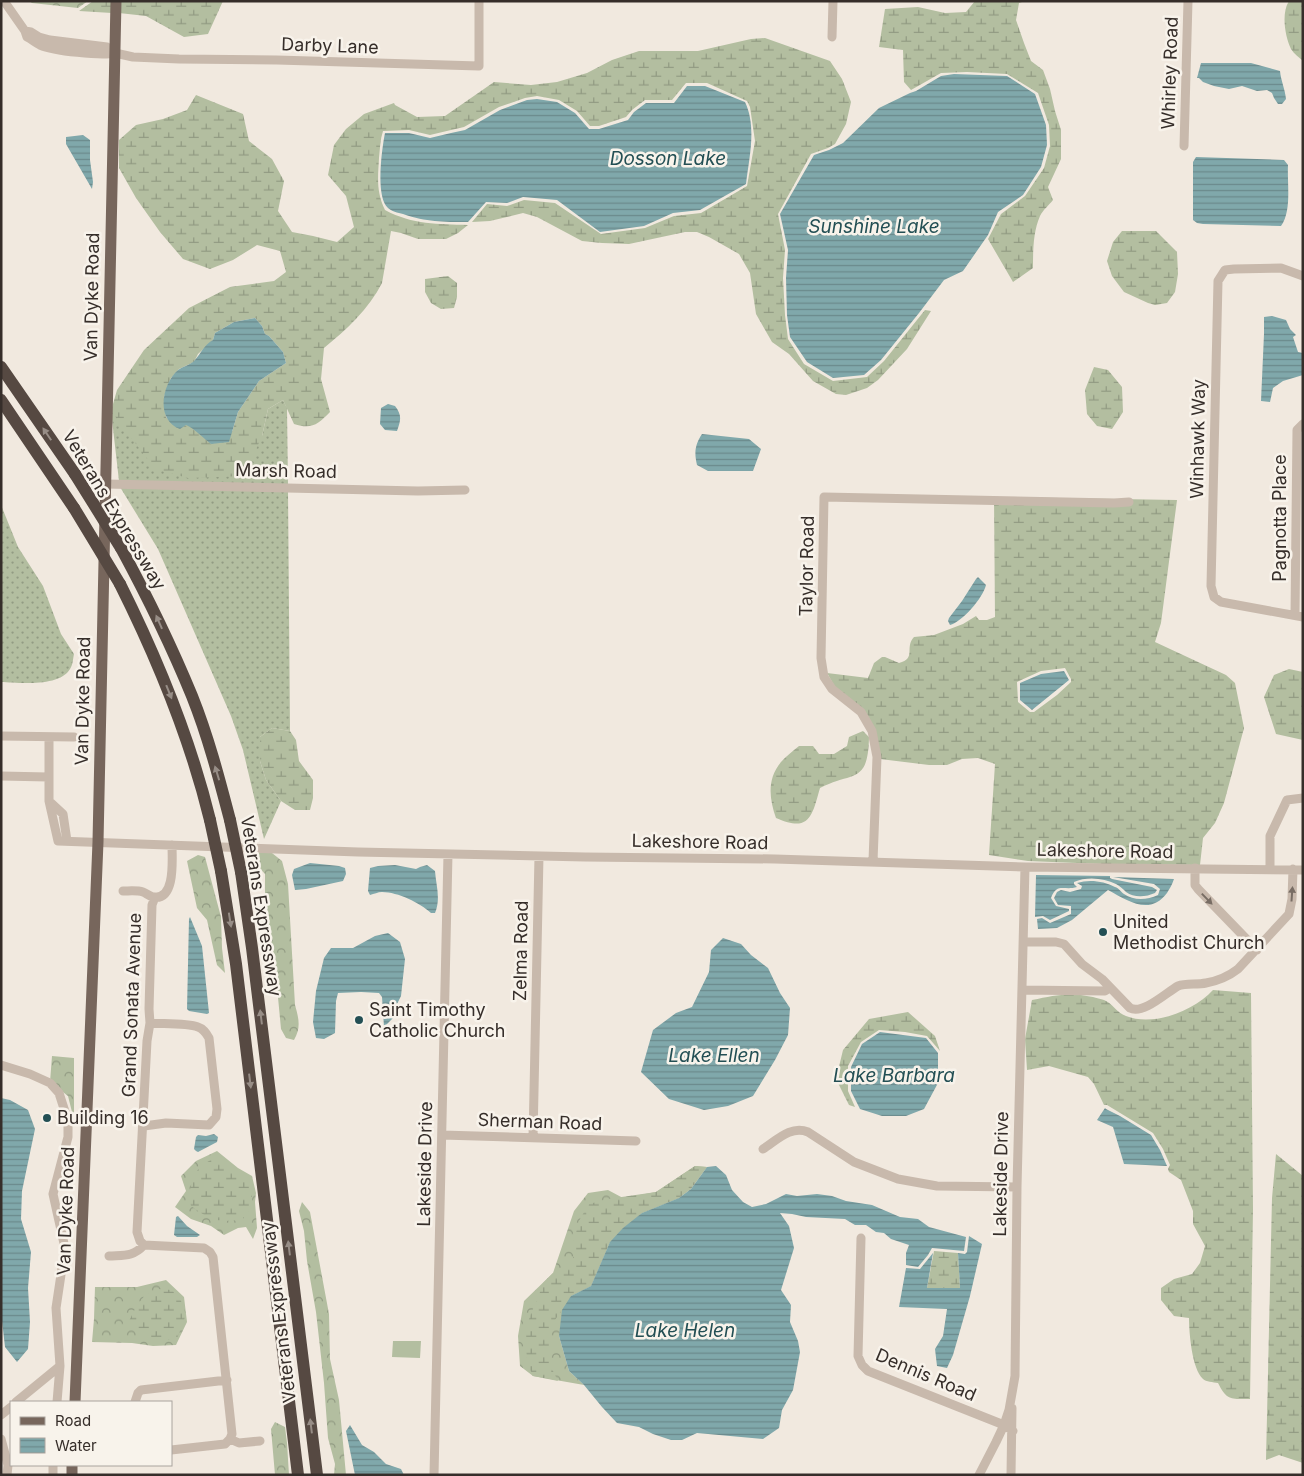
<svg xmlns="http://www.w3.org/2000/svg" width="1304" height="1476" font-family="Inter,sans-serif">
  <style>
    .grass { fill: url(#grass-dots) }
    .forest { fill: url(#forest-crowns) }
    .wetland { fill: url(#wetland-marsh); fill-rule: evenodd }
    .park { fill: #b3bea0 }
    .water { fill: url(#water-rules) }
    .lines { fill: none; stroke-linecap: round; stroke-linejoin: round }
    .minor { stroke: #c8b9ac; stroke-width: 9 }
    .major { stroke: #77665c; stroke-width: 11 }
    .highway { stroke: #564942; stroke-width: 12 }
    .highway-bridge { stroke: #564942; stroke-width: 12 }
    .oneway { fill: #978d86 }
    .oneway2 { fill: #786d64 }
    .poi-dot { fill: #234f54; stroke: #f8f3eb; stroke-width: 2 }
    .labels { text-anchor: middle; stroke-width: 5; stroke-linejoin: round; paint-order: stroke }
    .street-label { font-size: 18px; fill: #362e2a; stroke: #f8f3eb }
    .poi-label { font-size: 18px; fill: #362e2a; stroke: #f8f3eb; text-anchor: start }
    .water-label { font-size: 19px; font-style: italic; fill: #234f54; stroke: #f8f3eb }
  </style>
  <defs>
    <pattern id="grass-dots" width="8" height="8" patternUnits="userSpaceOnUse" patternTransform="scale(1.25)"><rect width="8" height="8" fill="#b3bea0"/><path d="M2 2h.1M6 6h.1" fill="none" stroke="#929b83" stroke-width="1.8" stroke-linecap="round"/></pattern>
    <pattern id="forest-crowns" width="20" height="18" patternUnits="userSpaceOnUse" patternTransform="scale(1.25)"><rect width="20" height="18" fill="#b3bea0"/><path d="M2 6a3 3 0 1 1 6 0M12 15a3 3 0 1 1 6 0" fill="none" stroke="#929b83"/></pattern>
    <pattern id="wetland-marsh" width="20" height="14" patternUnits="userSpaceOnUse" patternTransform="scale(1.25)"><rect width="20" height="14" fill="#b3bea0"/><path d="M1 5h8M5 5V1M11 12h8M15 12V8" fill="none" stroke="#929b83"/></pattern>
    <pattern id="water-rules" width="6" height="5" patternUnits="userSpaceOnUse" patternTransform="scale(1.25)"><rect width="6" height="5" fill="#80a8ab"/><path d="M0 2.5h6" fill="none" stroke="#6a898b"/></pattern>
  </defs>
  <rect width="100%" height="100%" fill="#f1e9df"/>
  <path class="grass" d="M283,400L287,408L288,485L119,481L111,411L262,436L268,409Z
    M120,487L288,491L290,731L272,728L260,737V761L266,780L281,801L264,839L243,750L231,716L158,549Z
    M1,505L18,547L43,586L61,634L74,654C73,658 73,665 70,669C60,687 19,683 1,682Z"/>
  <path class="forest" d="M29,1H88L78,8L32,3Z
    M257,853H272L282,861L288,884L295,1005C299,1019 301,1028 294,1040L286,1038L281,1029L274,955L269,934L268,914L265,893V874L255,863Z
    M198,855L205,857L221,917L222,948L225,973L217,965L207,920L197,908L187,861Z
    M52,1056L74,1058V1120L68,1096L50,1082Z
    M217,1151L238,1168L252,1176L256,1193L255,1202L257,1228L253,1239L246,1227L238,1228L224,1235L211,1226L191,1219L175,1207L186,1191L181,1176L196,1161Z
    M695,1166L707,1167L679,1198L642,1213L610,1242L591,1286L571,1296L559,1336L569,1371L584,1385L533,1376L520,1366L518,1336L524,1301L553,1273L574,1211L588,1193L608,1190L623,1198L656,1192Z
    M302,1202L310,1212L329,1314L330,1359L339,1400L346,1475H334L335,1464L328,1438L324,1383L316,1312L307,1261L304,1231L299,1211Z
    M166,1280L184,1297L187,1322L176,1345L153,1346L132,1343L92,1342L94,1319L95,1287H137Z
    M275,1422L285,1427L287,1443L289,1475H275L271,1429Z"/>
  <path class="wetland" d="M93,1H113L112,13L79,11Z
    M119,1H223L208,34L184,37L146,16L119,13Z
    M975,1H1025L1019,3L1016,20L1024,43L1031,61L1043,70L1050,89L1055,111L1061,130V159L1048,187L1053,200C1049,205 1043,210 1040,216C1033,232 1033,251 1033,268L1013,282L988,239L1001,214L1025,196L1044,168L1050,146L1049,125L1038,93L1007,74L967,72L941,73L911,90L904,82L903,50L879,47L885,9L918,7L945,13L966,12Z
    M1289,1H1303V61C1299,57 1294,54 1291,49C1285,37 1281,13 1289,1Z
    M765,38L830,61L842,79L851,102L846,124L835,144L828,148L811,154L778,214L785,250L783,278L785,315L788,339L804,364L833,381L867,377L884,361L925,310L931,311L907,349L878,380L867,388L846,395L836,394L813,381L789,354L772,342L756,314L750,273L739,254L709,237L697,232H685L629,244L602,243L582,241L537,217L523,213L490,221L472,222L487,204L507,206L524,200L555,203L601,234L645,228L674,216L701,213L747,186L755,141L750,107L747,101L707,83H686L672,100H645L632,110L626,117L599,126H590L577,111L559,100L537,96L525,98L499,107L464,127L451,130L430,135L409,130L383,131C380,140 380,149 379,158C378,178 376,191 385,210C413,225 438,224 468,225L458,233L446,239H418L401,233L391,231L382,283C369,309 346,330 324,348L321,379L330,412C318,424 312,430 294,424L283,400L268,409L262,436L244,476L188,478L155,469L111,411L117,390L144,350L189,308L230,287L274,281L286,272L280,251L257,245L233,260L210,269L183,259L160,232L136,198L119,168V140L136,125L163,119L187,110L196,95L243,114L249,141L272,159L284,181L278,211L292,232L313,236L337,242L354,227L346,196L328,175L334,145L346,129L364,114L394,103L395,105L417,117L445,116L494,82L531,85L557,82L587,73L612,60L639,51H698L751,39ZM255,318L262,326L265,334L269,336L283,352L286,363L259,381L238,412L229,442L211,444C203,438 195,429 186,425L180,429L175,427L166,417L164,397L168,385L171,378L179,369L194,362L198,354L213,340L215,333L234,322Z
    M1122,231H1156L1177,252L1178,274L1175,292L1167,303L1155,305L1148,303L1124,292L1112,276L1107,261L1113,242Z
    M448,276L457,283V297L454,308L441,309L431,303L425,292V279Z
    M1094,367L1108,370L1122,387L1123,412L1112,429L1097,426L1087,414L1085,390Z
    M994,497L1177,500L1161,623L1155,642L1226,675L1235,683L1244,728L1224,803L1215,823L1203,838L1200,865L1101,864L1028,861L989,855L995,764L978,758L962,759L947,765H929L880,759L875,730L835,687L827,673L868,678L874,663L882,657H885L899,663C917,658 904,648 914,637L934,635L963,624L976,616L979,620H987L995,617ZM1065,668L1071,679V682L1057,695L1034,712H1030L1018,702L1017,682L1019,681L1041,671Z
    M1289,669L1303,672V740L1276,734L1264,697L1274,675Z
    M272,728L290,731L296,740L299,761L313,780V798L310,810H295L281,801L266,780L260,761V737Z
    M863,731L869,737C868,785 853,771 820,788C812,816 810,833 776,818C769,798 767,779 781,762C786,756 793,751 799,746H813L819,754H834L847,746L849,737Z
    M1213,990L1251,993L1253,1209L1250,1399C1231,1399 1227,1401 1218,1383C1213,1382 1206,1382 1203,1379C1192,1369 1189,1333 1189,1318L1174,1316L1161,1300V1288L1174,1279L1192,1274L1200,1263L1205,1246L1193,1224V1211L1181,1180L1169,1172L1168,1169L1170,1165L1163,1149L1153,1133L1107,1105H1104L1094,1084L1088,1077L1049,1066L1027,1070L1025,1039L1032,1000C1056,995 1069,992 1093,997C1096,998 1101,999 1104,1000C1112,1003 1117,1013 1126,1016C1153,1027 1194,1011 1213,990Z
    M908,1012L935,1036L940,1051L927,1036L905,1032L879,1030L861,1042L848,1066V1091L855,1107L849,1105L836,1079L843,1050L869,1019Z
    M1276,1154L1303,1176V1463L1279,1455L1266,1460L1272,1198Z
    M217,1156C232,1168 258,1183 251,1206C250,1211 245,1216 242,1220C216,1222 212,1221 191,1206C188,1194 191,1177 200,1167C205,1163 212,1159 217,1156Z
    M695,1166L707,1167L691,1189L679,1198L642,1213L610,1242L591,1286L571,1296L551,1326L549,1340L552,1369L558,1381L533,1376L528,1365L524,1335L531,1313L538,1298L543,1283L553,1273L562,1272L573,1259L574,1239L580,1219L589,1204L608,1199L656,1192Z
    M934,1251L958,1253L960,1288H927Z
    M157,1289L172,1290C190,1309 187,1316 177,1338L160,1342L138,1333L129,1321L136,1307L145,1295Z"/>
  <path class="park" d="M393,1341H421L420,1358L392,1357Z"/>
  <path class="water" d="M1201,63H1251L1280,71C1281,81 1285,89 1286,99L1282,104H1278L1274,98L1272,93L1267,90L1257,91L1242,86L1229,89L1214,86L1203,82L1199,78H1197Z
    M954,74L1007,76L1035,94L1046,125L1047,145L1041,167L1023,195L998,212L988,235L963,271L944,280L919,313L881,360L864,375L833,378L807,362L790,337L787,315L786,278L788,250L780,214L814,155L829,150L843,143L879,108L910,93L916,91L941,76Z
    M687,86H705L745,102C757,127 749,158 746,184L700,210L673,213L644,226L600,232L557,200L523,197L507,203L486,202L468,222C442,222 427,222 403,214C398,213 391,211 388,208C375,197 382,148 385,133H409L430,138L451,133L465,130L500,110L527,100L537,99L557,102L575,113L589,129H599L628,120L634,112L646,103H674Z
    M83,135L90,140V160L93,182L92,189L66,144V137Z
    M1196,157L1284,160L1288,165C1287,184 1292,210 1281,226L1203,224L1197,223L1193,220V162Z
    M1272,316L1286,320L1290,329L1296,335L1293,337L1298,352L1303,353V375L1283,381L1273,388L1270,402L1261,401L1264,334V317Z
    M255,318L262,326L265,334L269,336L283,352L286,363L259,381L238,412L229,442L211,444C204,439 194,428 186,425L180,429C155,420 162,384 178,370C183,366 191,365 195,360C201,353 204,345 213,340L215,333L234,322Z
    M388,404L395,406C402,415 401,420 397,431L385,430L380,424L381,408Z
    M702,434L749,439L761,449L753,471H708L697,465C694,452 695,445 702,434Z
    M978,577L986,585C983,598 962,622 950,625L948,621L949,618L962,601L976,579Z
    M1064,671L1069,680L1032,710L1020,700V683L1041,674Z
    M310,863L339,866L345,868L346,874L343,881L306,889L295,890L292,875L294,869Z
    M395,865L416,869L420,867L427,865L435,871C436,885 441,899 435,913H431C420,903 398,892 382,892C378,892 374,894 370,895L368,891L370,868L378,866Z
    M1036,875L1110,876V878L1112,879L1152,887L1157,890L1155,893C1146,897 1134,898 1126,892C1123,889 1120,886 1116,884C1104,878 1087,876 1074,882V884L1077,887C1064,891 1057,882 1051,898L1056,906L1069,909V911L1050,920L1043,916L1035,917Z
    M1113,877L1174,879C1172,885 1170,888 1167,893C1150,916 1128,901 1108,890L1072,920L1057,928L1038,929L1037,919L1042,918L1050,923L1071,914V906L1058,905L1054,898L1057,892L1061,890L1070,892L1081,889L1082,886L1077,883C1089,879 1104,881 1115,887C1119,888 1121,892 1124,894C1134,901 1147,900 1158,895L1160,889L1154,884Z
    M190,917L202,946L209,1013L207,1014L189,1011L187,1009L189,919Z
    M388,933L400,942L405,959L401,996L395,1008L393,1018L384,1027L382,997L379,993L361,992L338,993L336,1001L335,1033L324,1039L316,1038L313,1022L316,991L324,958L331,948H353L375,936Z
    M723,938L741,944L751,955L768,968L780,993L790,1008L788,1035L775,1060L753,1096L728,1106L704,1110L669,1099L641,1072L653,1030L676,1013L692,1007L709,972L711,950Z
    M880,1032L926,1038L938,1053V1083L924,1109L906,1116H882L860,1109L851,1091V1067L862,1044Z
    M1,1098L10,1100L28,1110L35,1129L22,1191L21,1219L31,1252L28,1288L30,1322L28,1349L17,1362L5,1347L1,1312Z
    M1105,1108L1106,1109L1120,1116L1151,1135L1160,1150L1167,1166L1124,1164L1113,1127L1097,1120Z
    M214,1134L218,1137L217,1142L198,1152L196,1151L194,1149L196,1137L198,1135L206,1136Z
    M716,1166L726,1175L732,1190L743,1202L752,1207L766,1204L786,1194L797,1196L817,1194L832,1196L846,1201L872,1205L900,1217L918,1219L929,1227L966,1237L964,1251L932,1248L928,1255L918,1267L906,1265V1253L909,1245L891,1239L884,1233L876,1232L866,1225H855L845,1219L806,1217L792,1214L780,1213L789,1226L794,1248L781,1290L791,1305L790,1322L798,1341L800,1352L793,1390L782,1410L779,1428L763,1439L697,1433L682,1440H671L653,1434L639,1427L617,1423L602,1407L584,1385L569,1371L559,1336L562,1310L571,1296L591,1286L610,1242L623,1228L642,1213L679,1198L691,1189L707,1167Z
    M178,1216L187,1226L200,1235L197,1237H177L174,1235L176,1217Z
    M969,1236L982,1244L970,1296L953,1355L947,1368L937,1366L935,1349L943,1336L947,1309L899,1307L906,1268L920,1269L933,1253L927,1288H960L958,1253L965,1254L967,1252Z
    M350,1425L362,1445L374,1452L386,1464L401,1469L404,1475H355L346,1431Z"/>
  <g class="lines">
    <path class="minor" d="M4,1L25,31L27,37C31,39 36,43 40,45C54,51 101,56 115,53
      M25,31L31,32L39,37L50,40L107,47L115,53L133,57L179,59L277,60L479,66V1
      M832,37L833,1
      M1184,146L1188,1
      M1303,276L1281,268L1234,269L1225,270L1218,281L1211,586L1214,597L1221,602L1303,617
      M106,484L418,491L465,490
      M1295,615L1297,430L1303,424
      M1,736L74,737
      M49,737V801L58,841L358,852L585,857L775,859L1025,867L1303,870
      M1,776L48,777
      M49,801L63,814L67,841
      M873,861L877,757L872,731L861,712L832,689L824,677L821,658L824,497L1114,503L1129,502
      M1195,868V885L1198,889L1257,950
      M1270,869V836L1287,800L1303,798
      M123,891C129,891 137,890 143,892C146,893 149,896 153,897C176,901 172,859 172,845
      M155,897L152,905L149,1009L150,1023L147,1041L137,1232L140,1241L144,1245L204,1248L210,1252L213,1257L232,1434L230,1439L225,1444L171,1450
      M1023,942H1056L1064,944L1082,964L1102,979L1130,1008C1143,1015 1167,992 1178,986C1186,983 1197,985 1206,983C1217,981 1229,976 1238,969L1289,914L1292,899L1293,869
      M1022,990L1105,991L1110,988
      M1,1065L30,1074L50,1083L59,1093L68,1121V1137L53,1194L65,1248L56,1308L60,1366L57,1402
      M144,1126L166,1123L209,1125L216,1117L217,1109L209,1038C206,1033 204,1029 198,1027C187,1023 163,1024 150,1023
      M442,1135L636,1141
      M533,1138L539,856
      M763,1149C777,1140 791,1125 808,1132L854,1162L898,1179L937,1186L1017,1187
      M861,1238L858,1356L862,1365L868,1371L1004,1425L1013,1431
      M109,1256C124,1255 133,1257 144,1245
      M16,1402L60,1366
      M135,1402L138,1393L141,1390L227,1380
      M1,1415L11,1407
      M1,1439L8,1465L7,1475
      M230,1439L239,1443L260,1441
      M53,1475V1465
      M434,1475L448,854
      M979,1475L996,1442L1004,1425L1009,1410L1015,1376L1017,1187L1025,867
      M1011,1475L1012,1408"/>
    <path class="major" d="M75,1402L98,842L116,1
      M72,1475V1465"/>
    <path class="highway" d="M1,367L75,474
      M1,400L74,508
      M121,548C147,596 171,645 192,696C208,736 219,778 230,820
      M120,584C158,660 190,738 210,820
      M221,871L236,964L298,1475
      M241,872L252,948L317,1475"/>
    <path class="highway-bridge" d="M75,474L121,548
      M74,508L120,584
      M210,820L221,871
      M230,820L241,872"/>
  </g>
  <defs><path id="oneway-solid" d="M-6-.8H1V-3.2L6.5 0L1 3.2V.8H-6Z" transform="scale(1.25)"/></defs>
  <g class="oneway">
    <use href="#oneway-solid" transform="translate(47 434) rotate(-124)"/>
    <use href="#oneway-solid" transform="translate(159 622) rotate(-114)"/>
    <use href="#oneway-solid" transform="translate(169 692) rotate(68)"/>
    <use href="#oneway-solid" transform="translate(217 773) rotate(-107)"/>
    <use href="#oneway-solid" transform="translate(230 920) rotate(81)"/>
    <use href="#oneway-solid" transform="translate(261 1017) rotate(-97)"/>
    <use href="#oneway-solid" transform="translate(250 1081) rotate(83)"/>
    <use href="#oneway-solid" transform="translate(289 1248) rotate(-97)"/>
    <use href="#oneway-solid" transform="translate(311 1426) rotate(-97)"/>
  </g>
  <g class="oneway2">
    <use href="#oneway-solid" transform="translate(1292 894) rotate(-86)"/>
    <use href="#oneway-solid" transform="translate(1207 899) rotate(46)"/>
  </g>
  <g class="poi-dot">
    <circle cx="1103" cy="932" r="5"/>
    <circle cx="359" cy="1020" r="5"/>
    <circle cx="47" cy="1118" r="5"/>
  </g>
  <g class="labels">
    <g class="street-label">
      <text transform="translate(330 46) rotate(2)" y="6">Darby Lane</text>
      <text transform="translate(1170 73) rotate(-88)" y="6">Whirley Road</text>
      <text transform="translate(92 297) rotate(-89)" y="6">Van Dyke Road</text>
      <text transform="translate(1198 439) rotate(-89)" y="6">Winhawk Way</text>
      <text transform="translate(286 471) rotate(1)" y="6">Marsh Road</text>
      <text transform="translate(114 510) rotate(59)" y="6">Veterans Expressway</text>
      <text transform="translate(1280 518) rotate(-90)" y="6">Pagnotta Place</text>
      <text transform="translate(807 566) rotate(-89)" y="6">Taylor Road</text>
      <text transform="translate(83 701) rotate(-89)" y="6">Van Dyke Road</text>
      <text transform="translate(700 842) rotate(1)" y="6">Lakeshore Road</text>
      <text transform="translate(1105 851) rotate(1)" y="6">Lakeshore Road</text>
      <text transform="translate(261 906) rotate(81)" y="6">Veterans Expressway</text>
      <text transform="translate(521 951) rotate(-89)" y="6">Zelma Road</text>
      <text transform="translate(132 1005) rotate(-88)" y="6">Grand Sonata Avenue</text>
      <text transform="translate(540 1122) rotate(2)" y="6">Sherman Road</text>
      <text transform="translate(425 1164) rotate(-89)" y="6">Lakeside Drive</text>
      <text transform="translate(1001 1174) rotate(-89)" y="6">Lakeside Drive</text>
      <text transform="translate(66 1211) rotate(-88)" y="6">Van Dyke Road</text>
      <text transform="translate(279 1312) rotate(-97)" y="6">Veterans Expressway</text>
      <text transform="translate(926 1375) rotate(23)" y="6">Dennis Road</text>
    </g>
    <g class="poi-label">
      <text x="1113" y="928">United<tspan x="1113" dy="21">Methodist Church</tspan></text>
      <text x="369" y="1016">Saint Timothy<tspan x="369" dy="21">Catholic Church</tspan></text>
      <text x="57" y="1124">Building 16</text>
    </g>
    <g class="water-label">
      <text x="668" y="165">Dosson Lake</text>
      <text x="874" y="233">Sunshine Lake</text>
      <text x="714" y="1062">Lake Ellen</text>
      <text x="894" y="1082">Lake Barbara</text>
      <text x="685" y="1337">Lake Helen</text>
    </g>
  </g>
  <rect width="1304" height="1476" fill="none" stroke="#362e2a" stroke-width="5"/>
  <rect x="10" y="1401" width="162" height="65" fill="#f8f3eb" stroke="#aaa49e"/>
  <rect x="20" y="1417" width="25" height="8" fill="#77665c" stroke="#aaa49e"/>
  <text x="55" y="1426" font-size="15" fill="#362e2a">Road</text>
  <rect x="20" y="1438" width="25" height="15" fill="url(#water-rules)" stroke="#aaa49e"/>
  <text x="55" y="1451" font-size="15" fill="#362e2a">Water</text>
</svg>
